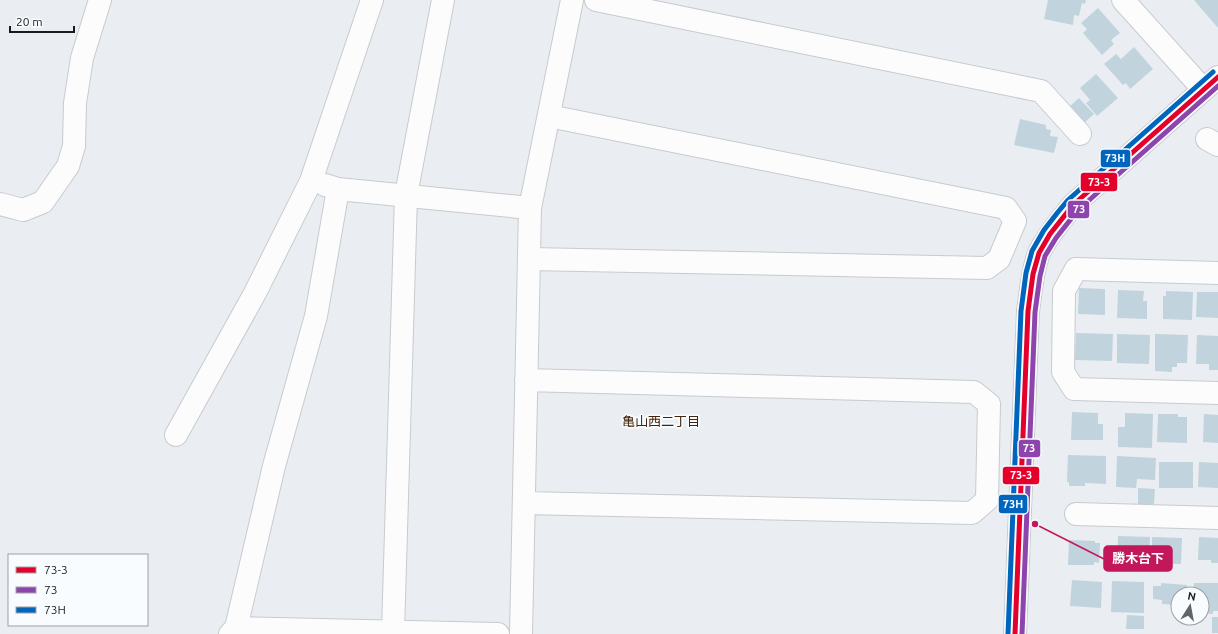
<svg xmlns="http://www.w3.org/2000/svg" width="1218" height="634" font-family="Ubuntu,'Noto Sans JP',sans-serif">
  <style>
    .building { fill: #c1d3dd }
    .lines { fill: none; stroke-linecap: round; stroke-linejoin: round }
    .minor-casing { stroke: #c7cbce; stroke-width: 24 }
    .tertiary-casing { stroke: #c7cbce; stroke-width: 24 }
    .minor { stroke: #fcfcfd; stroke-width: 22 }
    .tertiary { stroke: #fcfcfd; stroke-width: 22 }
    .bus-1-casing { stroke: #f8fcfe; stroke-width: 8 }
    .bus-2-casing { stroke: #f8fcfe; stroke-width: 8 }
    .bus-3-casing { stroke: #f8fcfe; stroke-width: 8 }
    .bus-1 { stroke: #e4002b; stroke-width: 5 }
    .bus-2 { stroke: #8e44ad; stroke-width: 5 }
    .bus-3 { stroke: #0065bd; stroke-width: 5 }
    .labels { text-anchor: middle; stroke-width: 3.5; stroke-linejoin: round; paint-order: stroke }
    .neighbourhood-label { font-size: 13px; fill: #44240d; stroke: #f8fcfe }
    .leader { fill: none; stroke: #c2185b; stroke-width: 1.5 }
    .callout-dot { fill: #c2185b; stroke: #f8fcfe; stroke-width: 1.5 }
    .callout { fill: #c2185b; stroke: #c2185b; stroke-width: 1.5 }
    .callout-label { font-size: 13px; text-anchor: middle; font-weight: bold; fill: #fff }
    .line-badge { stroke: #f8fcfe; stroke-width: 1.5 }
    .badge-label { font-size: 11px; text-anchor: middle; font-weight: bold; fill: #fff }
  </style>
  <rect width="100%" height="100%" fill="#eaeef2"/>
  <path class="building" d="M1048,0H1086L1085,4L1082,3L1079,16L1074,15L1073,25L1044,19Z
    M1194,0H1218V28Z
    M1098,8L1120,33L1111,40L1114,44L1102,55L1083,33L1087,29L1081,23Z
    M1134,47L1153,69L1130,89L1126,83L1123,85L1104,64L1116,54L1121,59Z
    M1096,74L1118,98L1097,116L1086,103L1090,100L1080,88Z
    M1079,98L1094,114L1083,124L1068,108Z
    M1020,119L1046,125V129L1051,130L1050,136L1058,137L1054,153L1014,145Z
    M1079,288L1105,289V315L1078,314Z
    M1118,290L1144,291L1143,301H1147V319L1117,318Z
    M1166,291L1193,292L1192,320L1163,319V296H1166Z
    M1197,292H1218V318L1196,317Z
    M1076,333L1113,334L1112,361L1075,360Z
    M1117,334L1150,335L1149,364L1117,363Z
    M1155,334L1188,335L1187,363H1177V367H1172V372L1155,371Z
    M1197,335L1218,336V370H1209V364H1196Z
    M1072,412L1098,413V424H1103V440H1071Z
    M1125,413L1153,414L1152,448L1118,447V427H1125Z
    M1158,414H1178V417H1187V443L1157,442Z
    M1204,414L1218,415V443L1203,442Z
    M1068,455L1106,456V484L1085,483V486H1069V482H1067Z
    M1117,456L1156,458L1155,480L1137,479L1136,488L1116,487Z
    M1159,462H1193V488H1159Z
    M1199,462L1218,463V488L1198,487Z
    M1138,488L1155,489L1154,504H1138Z
    M1118,536L1150,537L1149,561L1117,559Z
    M1152,537L1182,538L1181,564L1152,563Z
    M1199,537L1218,538V563H1211V560H1198Z
    M1069,540L1095,541V543H1100L1099,563L1094,562V565H1068Z
    M1072,580L1102,582L1101,608L1070,606Z
    M1112,581L1144,582V613L1111,612Z
    M1161,583L1187,585V594H1178V605L1162,604V600L1153,599V586H1161Z
    M1194,583H1218V611H1213V614L1202,613V594H1193Z
    M1127,615L1144,616V629H1126Z
    M1212,617H1218V633H1212Z"/>
  <g class="lines">
    <defs>
      <path id="minor" d="M596,0L1041,91L1080,134
        M1123,0L1203,89
        M1207,139L1218,145
        M325,185L338,189L530,208
        M0,204L23,210L43,202L68,166L74,146L75,103L82,58L100,0
        M529,259L987,268L999,259L1015,221L1006,208L549,116
        M1218,273L1076,269L1064,291L1063,372L1074,389L1218,393
        M176,435L255,293L311,181L372,0
        M524,503L972,513L987,500L989,404L974,392L526,380
        M1076,514L1218,518
        M393,632L406,195L443,0
        M230,634L236,628L274,466L316,316L338,189
        M521,634L530,208L572,0"/>
      <path id="tertiary" d="M236,628L498,634
        M1015,634L1028,311C1031,292 1032,271 1039,253C1047,236 1061,220 1073,205L1218,77"/>
    </defs>
    <use href="#minor" class="minor-casing"/>
    <use href="#tertiary" class="tertiary-casing"/>
    <use href="#minor" class="minor"/>
    <use href="#tertiary" class="tertiary"/>
    <defs>
      <path id="bus-1" d="M1015,634L1028,311L1033,274L1039,253L1050,234L1073,205L1218,77"/>
      <path id="bus-2" d="M1022,634L1035,312L1040,276L1045,256L1056,238L1078,210L1218,86"/>
      <path id="bus-3" d="M1008,634L1021,311L1026,273L1032,251L1044,230L1058,212L1068,200L1213,72"/>
    </defs>
    <use href="#bus-1" class="bus-1-casing"/>
    <use href="#bus-2" class="bus-2-casing"/>
    <use href="#bus-3" class="bus-3-casing"/>
    <use href="#bus-1" class="bus-1"/>
    <use href="#bus-2" class="bus-2"/>
    <use href="#bus-3" class="bus-3"/>
  </g>
  <g class="labels">
    <g class="neighbourhood-label">
      <text x="661" y="426">亀山西二丁目</text>
    </g>
  </g>
  <path class="leader" d="M1035 524L1104 559"/>
  <circle class="callout-dot" cx="1035" cy="524" r="4"/>
  <rect class="callout" x="1104" y="546" width="68" height="25" rx="4"/>
  <g class="callout-label">
    <text x="1138" y="563">勝木台下</text>
  </g>
  <g class="line-badge">
    <rect x="1100" y="149" width="31" height="19" rx="4" fill="#0065bd"/>
    <rect x="1080" y="172" width="38" height="20" rx="4" fill="#e4002b"/>
    <rect x="1067" y="200" width="23" height="19" rx="4" fill="#8e44ad"/>
    <rect x="1018" y="439" width="23" height="19" rx="4" fill="#8e44ad"/>
    <rect x="1002" y="466" width="38" height="19" rx="4" fill="#e4002b"/>
    <rect x="998" y="494" width="30" height="20" rx="4" fill="#0065bd"/>
  </g>
  <g class="badge-label">
    <text x="1115" y="162">73H</text>
    <text x="1099" y="186">73-3</text>
    <text x="1079" y="213">73</text>
    <text x="1029" y="452">73</text>
    <text x="1021" y="479">73-3</text>
    <text x="1013" y="508">73H</text>
  </g>
  <rect x="8" y="554" width="140" height="72" fill="#f8fcfe" stroke="#9ea2a4"/>
  <rect x="16" y="567" width="20" height="6" fill="#e4002b" stroke="#9ea2a4"/>
  <text x="44" y="574" font-size="12" fill="#181b1d">73-3</text>
  <rect x="16" y="587" width="20" height="6" fill="#8e44ad" stroke="#9ea2a4"/>
  <text x="44" y="594" font-size="12" fill="#181b1d">73</text>
  <rect x="16" y="607" width="20" height="6" fill="#0065bd" stroke="#9ea2a4"/>
  <text x="44" y="614" font-size="12" fill="#181b1d">73H</text>
  <g transform="translate(1190 606) rotate(11)"><circle r="19" fill="#f8fcfe" stroke="#9ea2a4"/>
  <path d="M0-3L7 15L0 10L-7 15Z" fill="#626568"/>
  <text y="-6" font-size="11" font-weight="bold" text-anchor="middle" fill="#181b1d">N</text>
  </g>
  <path d="M10 26v6h64v-6" fill="none" stroke="#181b1d" stroke-width="2"/>
  <text x="16" y="26" font-size="12" fill="#181b1d" stroke="#f8fcfe" stroke-width="3" paint-order="stroke">20 m</text>
</svg>
